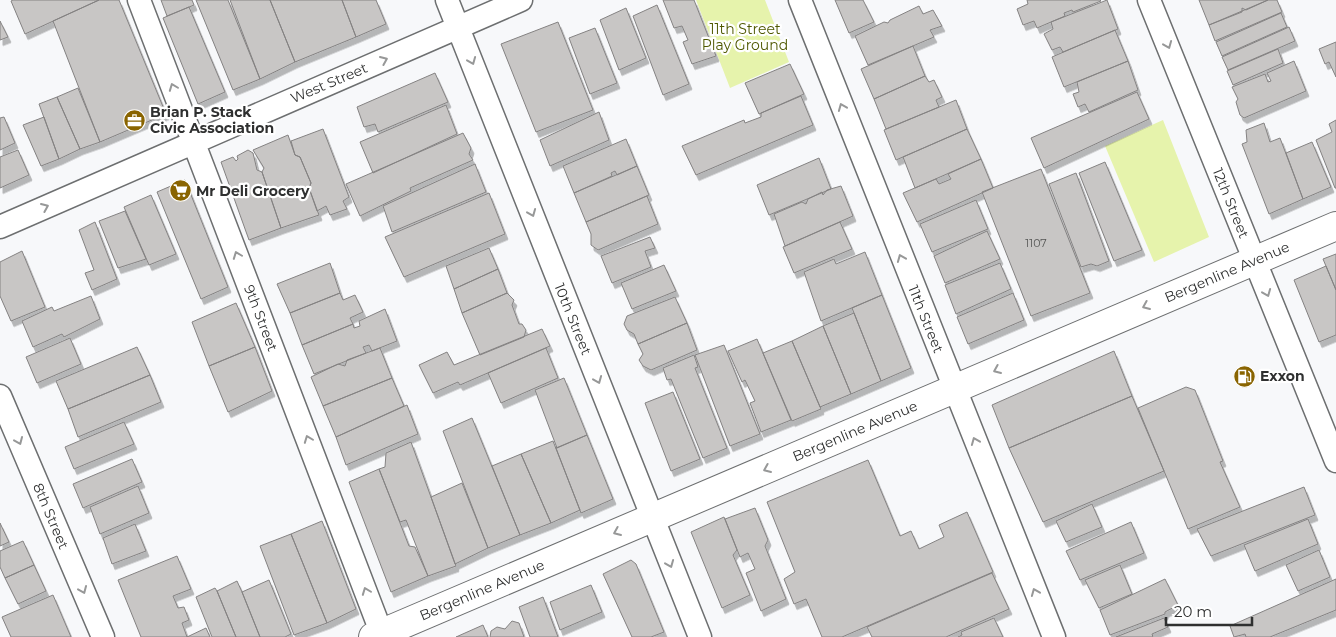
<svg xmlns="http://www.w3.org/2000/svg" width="1336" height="637" font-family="Montserrat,sans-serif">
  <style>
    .green { fill: #e6f3ac }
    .building { fill: #c8c6c5; stroke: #848282; filter: url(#shadow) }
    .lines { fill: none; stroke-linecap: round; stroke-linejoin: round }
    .minor-casing { stroke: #6d6f70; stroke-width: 25 }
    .tertiary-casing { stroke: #6d6f70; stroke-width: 30 }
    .minor { stroke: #fff; stroke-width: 22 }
    .tertiary { stroke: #fff; stroke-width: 28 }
    .oneway { stroke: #979898 }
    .labels { text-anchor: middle; stroke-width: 4.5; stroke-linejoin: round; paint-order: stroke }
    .number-label { font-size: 11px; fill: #555655 }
    .park-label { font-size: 14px; fill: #4f5800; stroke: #fff }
    .street-label { font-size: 14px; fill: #2f3030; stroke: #fff }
    .poi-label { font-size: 14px; font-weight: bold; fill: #2f3030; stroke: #fff; text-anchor: start }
  </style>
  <defs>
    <filter id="shadow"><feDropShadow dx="3" dy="5.5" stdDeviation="0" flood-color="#0004"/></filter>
  </defs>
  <rect width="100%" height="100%" fill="#f7f8fa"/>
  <path class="green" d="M696,0H765L789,62L730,88Z
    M1163,120L1209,237L1154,262L1105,146Z"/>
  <path class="building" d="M13,0H99L25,34L11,1Z
    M99,0H119L166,114L100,142L53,21Z
    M161,0H192L194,5L167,16Z
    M196,0H228L260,79L233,90Z
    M230,0H270L295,62L260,79Z
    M270,0H342L356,37L295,62Z
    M342,0H376L386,24L356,37Z
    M663,0H694L716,56L692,64L683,42L688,40L682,26L674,28Z
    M835,0H863L874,22L849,33Z
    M1027,0H1100L1101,1L1073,12L1072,10L1064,13L1065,16L1037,28L1034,21L1023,25L1017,9L1028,4Z
    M1107,0L1118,29L1063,52L1060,47L1052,50L1044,34L1053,29L1051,22Z
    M1199,0H1268L1246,10L1242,8V12L1209,25Z
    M1268,0H1277L1282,12L1215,41L1209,25Z
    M657,5L689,84L663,95L633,16Z
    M919,6L923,14L933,10L942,26L930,30L934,37L868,65L855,36L884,22L888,23L890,20Z
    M189,7L225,92L198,104L163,18Z
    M626,8L646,58L619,70L600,20Z
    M1281,13L1287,27L1222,56L1216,42Z
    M0,21L8,37L0,40Z
    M558,22L593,110L536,132L501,44Z
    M1289,27L1295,41L1228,70L1222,57Z
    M595,28L617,83L590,94L569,38Z
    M1115,30L1128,61L1064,87L1052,57Z
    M1336,42V77L1329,62L1325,64L1319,49Z
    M913,46L925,76L874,99L861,69Z
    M1278,49L1283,63L1233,85L1227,71Z
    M1128,61L1138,90L1089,112L1085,104L1078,107L1073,94L1079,92L1077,82Z
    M1294,61L1306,91L1244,118L1240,115L1236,102L1238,99L1232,87L1265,74L1268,82L1271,81L1267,73Z
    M790,64L804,94L759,114L745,83Z
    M435,73L448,102L378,132L375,124L364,127L357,107Z
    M925,76L929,82L934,80L942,97L936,100L939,107L886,129L874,99Z
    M78,88L100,142L80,149L57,97Z
    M1137,92L1149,119L1044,168L1031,138Z
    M801,96L813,125L696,175L682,146L744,120L745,123L761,117V113Z
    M57,97L80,149L59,159L39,104Z
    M956,100L967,129L896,160L884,130Z
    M446,105L457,134L373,173L360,142Z
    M599,112L609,140L550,166L540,140Z
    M4,117L15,143L0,150V118Z
    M44,117L59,159L41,166L23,125Z
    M1336,120V188H1335L1316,140L1332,132L1329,124Z
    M1264,123L1270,142L1280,138L1303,199L1269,214L1242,144L1247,142L1246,130Z
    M323,129L349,197L343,201L347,209L330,215L326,206L317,211L309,188L311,183L300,157L295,155L291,141Z
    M967,129L981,159L915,188L903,157Z
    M463,133L471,148L469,154L473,160L410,188L411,191L360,216L346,184Z
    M288,135L295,155L300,157L311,183L309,188L319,215L281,228L262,172L264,168L253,150Z
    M626,139L637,166L617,175L615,171L611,173L612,176L574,193L563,166Z
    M1312,142L1331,187L1303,199L1286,153Z
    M18,150L29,175L0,188V157Z
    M248,150L253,153L257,170L262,172L281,228L249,240L221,162L233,157L236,161L238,159L237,156Z
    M819,158L831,189L769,215L757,185Z
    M981,159L993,188L917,222L903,193L936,179L939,184L951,179L948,174Z
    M1105,162L1142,250L1114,261L1079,173Z
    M475,164L486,192L392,232L383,206Z
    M637,166L649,195L586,222L574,193Z
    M1041,169L1090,293L1031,316L982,192Z
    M1076,173L1109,261L1097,266L1091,264L1081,267L1049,184Z
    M185,180L228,287L201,299L157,192Z
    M841,186L853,216L785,246L774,214L802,202L806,204L808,199L822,192L823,195L827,190Z
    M489,193L505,234L404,277L385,237Z
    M151,195L176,254L149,265L124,207Z
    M647,196L658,224L598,250L591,245V234L586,222Z
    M976,200L988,229L932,252L920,224Z
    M125,211L146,259L118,268L99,221Z
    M95,222L117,279L92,290L85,273L94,270L79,230Z
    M840,222L852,249L794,273L783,247Z
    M987,231L1000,259L945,283L934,256Z
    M650,237L655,248L645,251L651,267L612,283L601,256Z
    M489,248L498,269L454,289L446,266Z
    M22,251L45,307L11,321L0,296V262Z
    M865,252L882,295L821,321L804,272L834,259L836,264Z
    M1336,254V290L1323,259Z
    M330,263L340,293L290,313L277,284Z
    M1000,263L1011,289L956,314L945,285Z
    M664,265L676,291L632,309L621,283Z
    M1326,266L1336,290V335L1319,342L1294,280Z
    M498,269L507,293L462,313L454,289Z
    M340,293L343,300L355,295L363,312L350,318L353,324L302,345L290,313Z
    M507,293L514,300L512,305L519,324H522L526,330L524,337L480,355L462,313Z
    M1013,293L1024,320L968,344L957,317Z
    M882,295L911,368L881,381L852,308Z
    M91,296L100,319L64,337L62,334L33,347L22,321L52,307L54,311Z
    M675,297L687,323L638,344L634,334L627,330L624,324L627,316Z
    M236,303L255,347L209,366L192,322Z
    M385,309L397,341L372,351L369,345L363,347L366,353L314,374L302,345L353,324L354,328L360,326L359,321Z
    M854,313L881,381L851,394L823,326Z
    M687,323L697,350L651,370L643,366L639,360L643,354L638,344Z
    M823,326L851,394L820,407L792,341Z
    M542,329L550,346L460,385L458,382L433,393L419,365L447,352L454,365Z
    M70,338L81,364L37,383L26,357Z
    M757,339L791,420L761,432L750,403L755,401L745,380L742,382L728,351Z
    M792,341L821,409L792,421L763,353Z
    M724,345L760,434L730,446L695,355Z
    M137,347L150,375L68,409L56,381Z
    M255,347L272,391L228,412L209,366Z
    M380,348L392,378L323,406L311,377L338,364L345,366L347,360Z
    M546,348L558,378L501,403L488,373Z
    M1114,351L1132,396L1009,448L992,405Z
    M694,355L698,367L695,368L727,448L703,458L671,379L667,380L663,368Z
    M150,375L161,402L78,437L68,409Z
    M392,378L404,406L336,437L323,406Z
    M564,378L587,435L557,448L535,390Z
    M1186,387L1195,390L1223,461L1220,462L1240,507L1188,529L1138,408Z
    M673,392L700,459L671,471L645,403Z
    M1132,396L1164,471L1043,522L1009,448Z
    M407,405L418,434L346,465L336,437Z
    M472,418L520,535L488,548L443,431Z
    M124,422L134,444L74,469L65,447Z
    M587,435L613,499L581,513L556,448Z
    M553,441L580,510L551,523L521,454Z
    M411,442L456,566L428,576L406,520L400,522L379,469L385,467L386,453Z
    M521,454L551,523L520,535L492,466Z
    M132,459L142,482L83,508L73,484Z
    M868,460L900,536L911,531L919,549L944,537L939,525L967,512L993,572L842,637H822L806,599L794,604L784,579L795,572L767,502Z
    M379,469L409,546L415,547L428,576L391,592L349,482Z
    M462,483L488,548L455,564L431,497Z
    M138,486L149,513L100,534L90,507Z
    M1304,487L1315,515L1211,556L1197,529Z
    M1092,504L1102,527L1066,542L1056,521Z
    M755,508L768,540L765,546L786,599L761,611L746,573L755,569L748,553L740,557L725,519Z
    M724,517L737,550L733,555L750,595L722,608L691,532Z
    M1308,519L1318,544L1255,571L1244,545Z
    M322,521L356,609L327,623L291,534Z
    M1131,522L1144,553L1080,580L1066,551Z
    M0,523L9,542L0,546Z
    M135,524L146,551L112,564L103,538Z
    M291,534L327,623L294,635L260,546Z
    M23,541L34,565L5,578L0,567V551Z
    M1319,550L1330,577L1298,591L1286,565Z
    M177,556L191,589L173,596L178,608L184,607L189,620L182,623L187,637L206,628L210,637H141L118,580Z
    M631,560L636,564L664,632L651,637H632L603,574Z
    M34,565L46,591L18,604L5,578Z
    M1120,565L1132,594L1099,608L1085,580Z
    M992,573L1009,609L946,637H872L867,627Z
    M1165,579L1178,605L1165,612V614L1110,635L1100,610Z
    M1336,579V610L1270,637H1246L1245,634L1234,637L1230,626Z
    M269,580L291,634L285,637H260L242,592Z
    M237,581L242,592L260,637H236L217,591Z
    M591,585L602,612L560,630L550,602Z
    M215,588L217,591L236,637H212L196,597Z
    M53,595L71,637H11L2,617Z
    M543,597L558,637H530L519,607Z
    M994,618L1003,637H958L962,635L961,632Z
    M1164,618L1168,627L1152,634L1153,637H1116Z
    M512,621L519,623L524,637H490L491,631L497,627L505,629Z
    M483,625L488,637H456Z"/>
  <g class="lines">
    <defs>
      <path id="minor" d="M139,0L383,637
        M447,0L700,637
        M800,0L1054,637
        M1149,0L1336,461
        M0,227L521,0
        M0,396L103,637"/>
      <path id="tertiary" d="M373,637L1336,226"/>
    </defs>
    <use href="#minor" class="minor-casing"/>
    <use href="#tertiary" class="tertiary-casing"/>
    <use href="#minor" class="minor"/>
    <use href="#tertiary" class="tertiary"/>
  </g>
  <defs><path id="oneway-chevron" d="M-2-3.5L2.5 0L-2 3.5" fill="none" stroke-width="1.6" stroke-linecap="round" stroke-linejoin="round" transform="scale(1.25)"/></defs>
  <g class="oneway">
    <use href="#oneway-chevron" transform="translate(1168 45) rotate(68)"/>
    <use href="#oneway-chevron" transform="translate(384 60) rotate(-23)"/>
    <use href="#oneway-chevron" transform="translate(472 61) rotate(68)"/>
    <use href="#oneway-chevron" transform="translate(173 87) rotate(-111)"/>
    <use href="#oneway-chevron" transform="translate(842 107) rotate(-112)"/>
    <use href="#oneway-chevron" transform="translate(45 207) rotate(-23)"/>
    <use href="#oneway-chevron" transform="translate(532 213) rotate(68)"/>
    <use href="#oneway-chevron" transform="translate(237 255) rotate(-111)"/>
    <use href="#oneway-chevron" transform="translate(901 258) rotate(-112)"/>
    <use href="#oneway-chevron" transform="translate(1267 293) rotate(68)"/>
    <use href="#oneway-chevron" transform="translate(1146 306) rotate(157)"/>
    <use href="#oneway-chevron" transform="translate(997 370) rotate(157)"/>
    <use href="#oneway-chevron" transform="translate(598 380) rotate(68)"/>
    <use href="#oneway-chevron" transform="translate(308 439) rotate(-111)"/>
    <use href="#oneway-chevron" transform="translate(19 441) rotate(67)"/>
    <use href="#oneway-chevron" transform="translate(975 441) rotate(-112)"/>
    <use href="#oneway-chevron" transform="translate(767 469) rotate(157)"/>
    <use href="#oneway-chevron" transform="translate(617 532) rotate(157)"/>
    <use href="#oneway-chevron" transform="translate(670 564) rotate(68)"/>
    <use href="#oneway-chevron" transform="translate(83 590) rotate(67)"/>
    <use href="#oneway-chevron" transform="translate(366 591) rotate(-111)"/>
    <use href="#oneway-chevron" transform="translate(1035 592) rotate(-112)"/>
  </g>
  <defs>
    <symbol id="office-disc" viewBox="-11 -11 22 22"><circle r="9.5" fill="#896401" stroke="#fff"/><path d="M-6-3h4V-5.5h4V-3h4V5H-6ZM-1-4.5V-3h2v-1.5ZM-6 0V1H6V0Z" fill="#fff"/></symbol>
    <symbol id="supermarket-disc" viewBox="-11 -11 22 22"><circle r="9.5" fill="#896401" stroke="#fff"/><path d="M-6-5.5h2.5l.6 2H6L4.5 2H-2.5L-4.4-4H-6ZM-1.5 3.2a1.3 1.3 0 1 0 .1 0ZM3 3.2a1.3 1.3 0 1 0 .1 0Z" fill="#fff"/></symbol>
    <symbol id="fuel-disc" viewBox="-11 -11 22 22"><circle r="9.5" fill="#896401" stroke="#fff"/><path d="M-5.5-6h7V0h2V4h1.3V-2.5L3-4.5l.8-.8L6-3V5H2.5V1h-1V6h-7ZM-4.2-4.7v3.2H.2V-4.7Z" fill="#fff"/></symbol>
  </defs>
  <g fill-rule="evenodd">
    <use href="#office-disc" x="122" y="108" width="25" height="25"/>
    <use href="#supermarket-disc" x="168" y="178" width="25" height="25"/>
    <use href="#fuel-disc" x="1232" y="364" width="25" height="25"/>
  </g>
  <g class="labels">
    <g class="number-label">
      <text x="1036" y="247">1107</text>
    </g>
    <g class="park-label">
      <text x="745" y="34">11th Street<tspan x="745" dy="16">Play Ground</tspan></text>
    </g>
    <g class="street-label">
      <text transform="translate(329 83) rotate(-23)" y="5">West Street</text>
      <text transform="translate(1231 203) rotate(68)" y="5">12th Street</text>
      <text transform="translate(1227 272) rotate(-23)" y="5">Bergenline Avenue</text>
      <text transform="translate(261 318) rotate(69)" y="5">9th Street</text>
      <text transform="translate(573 319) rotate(68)" y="5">10th Street</text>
      <text transform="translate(926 319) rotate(68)" y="5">11th Street</text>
      <text transform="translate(855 431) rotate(-23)" y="5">Bergenline Avenue</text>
      <text transform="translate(51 516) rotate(67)" y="5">8th Street</text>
      <text transform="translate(482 590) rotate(-23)" y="5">Bergenline Avenue</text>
    </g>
    <g class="poi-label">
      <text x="150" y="117">Brian P. Stack<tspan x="150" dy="16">Civic Association</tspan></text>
      <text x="196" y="196">Mr Deli Grocery</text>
      <text x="1260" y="381">Exxon</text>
    </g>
  </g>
  <path d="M1166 617v8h86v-8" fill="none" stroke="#2f3030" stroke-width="2.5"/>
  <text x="1174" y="617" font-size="15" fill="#2f3030" stroke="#ffffff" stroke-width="4" paint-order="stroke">20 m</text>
</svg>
